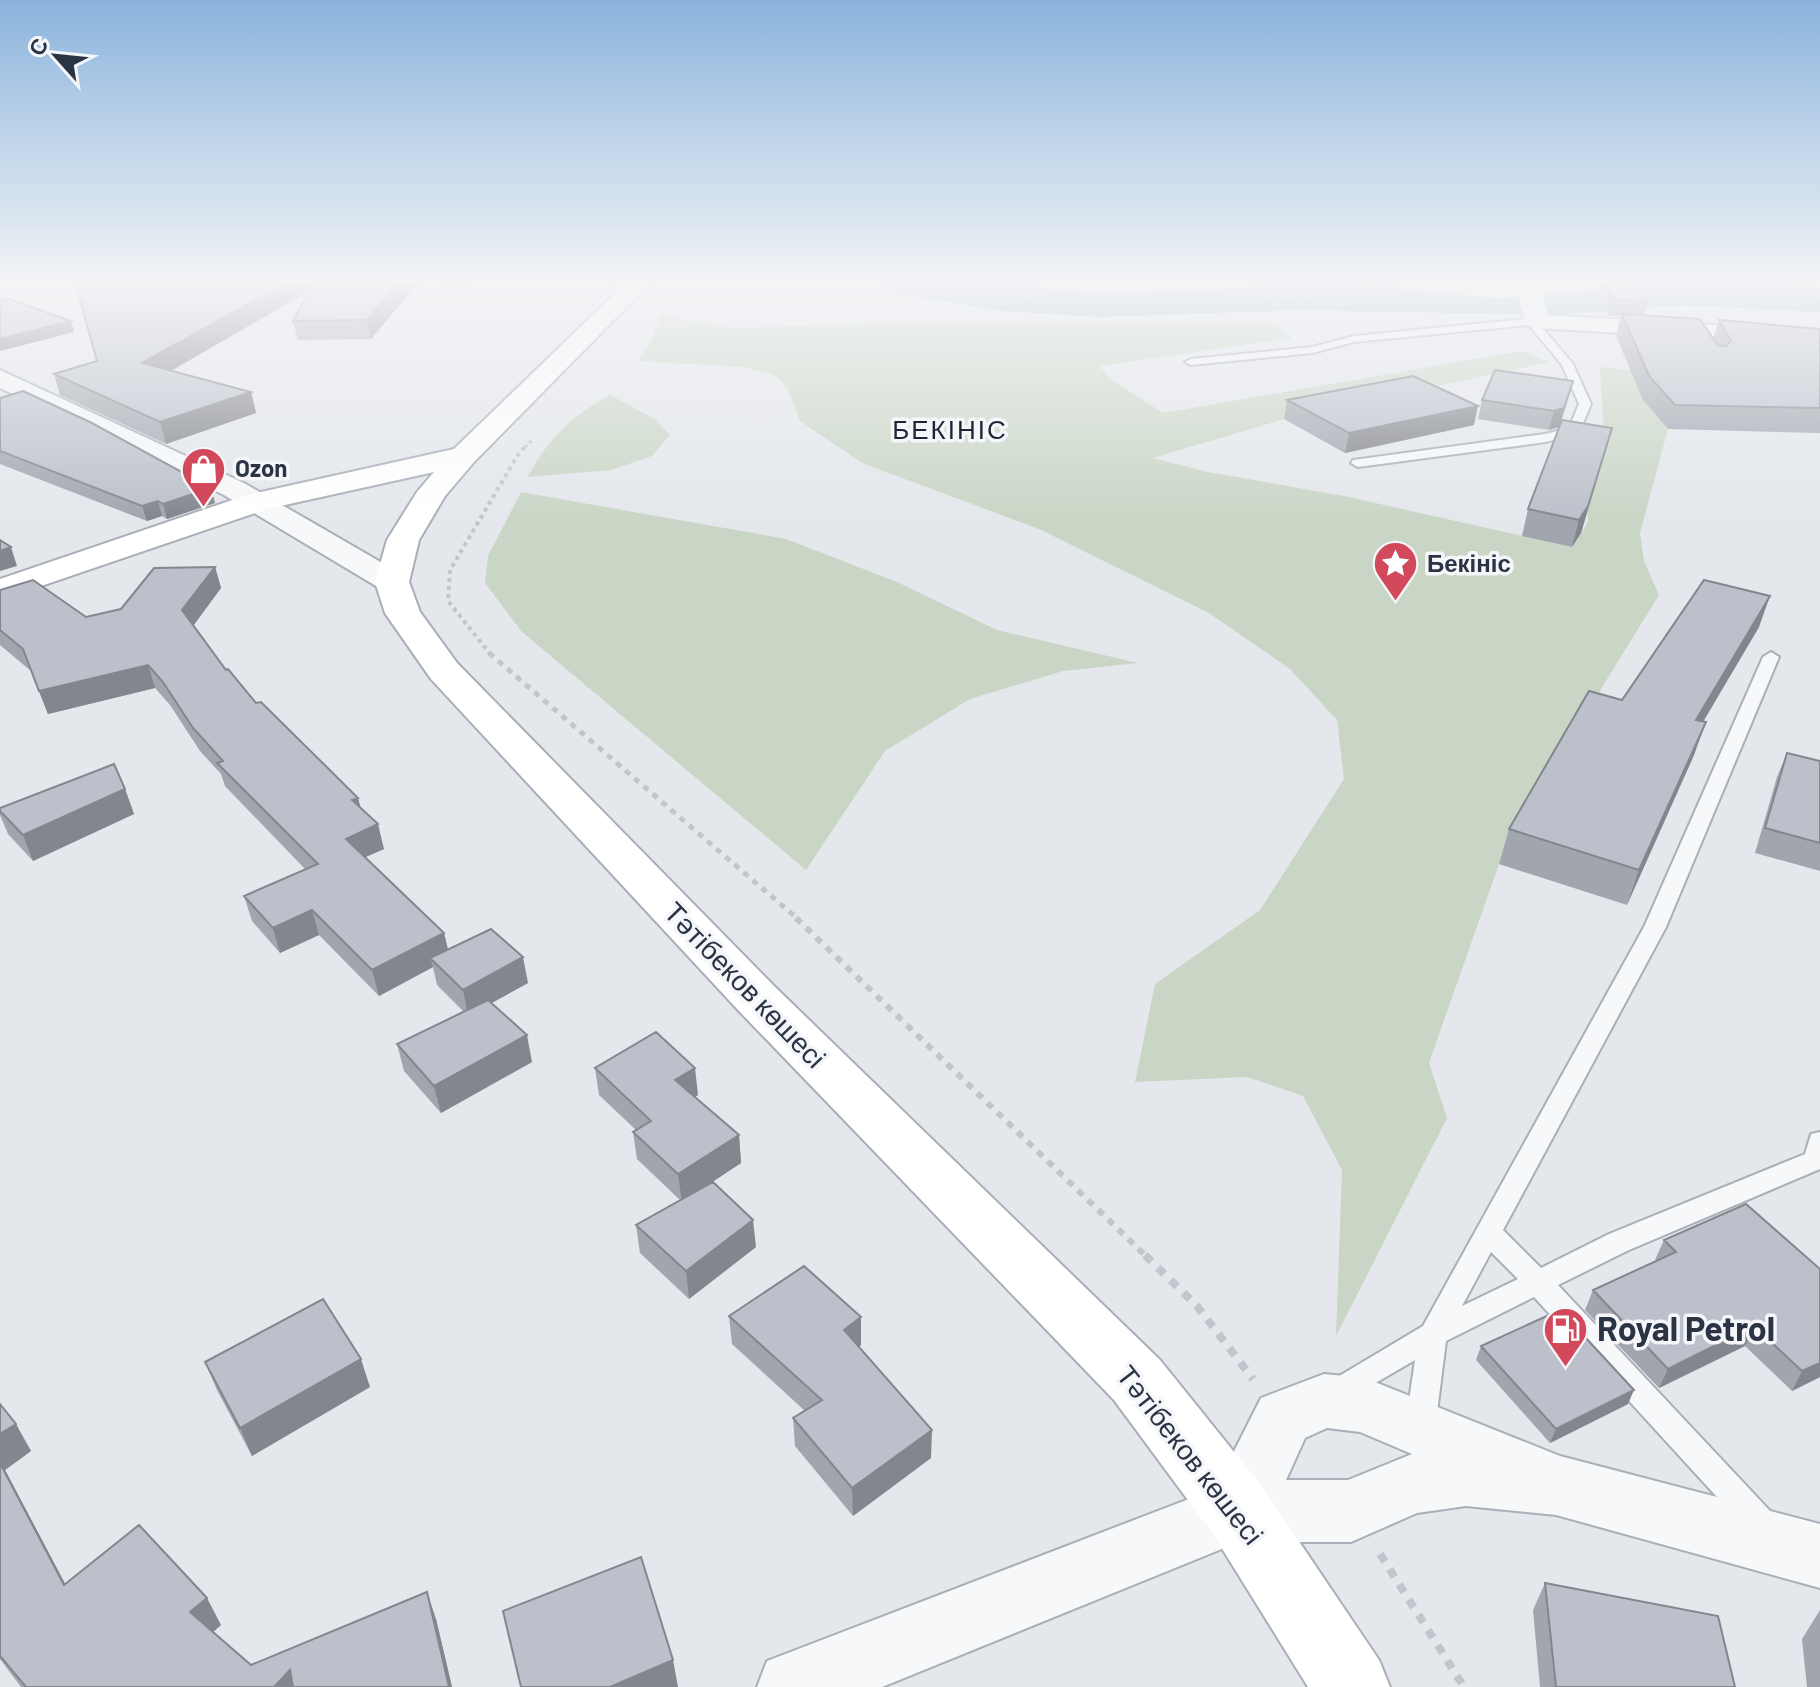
<svg xmlns="http://www.w3.org/2000/svg" width="1820" height="1687" font-family="Barlow,sans-serif">
  <style>
    .green { fill: #c9d6c5 }
    .lines { fill: none; stroke-linecap: round; stroke-linejoin: round }
    .river { fill: #9fb4cc; fill-rule: evenodd }
    .lane-casing { stroke: #a9aeb7; stroke-width: 4 }
    .street-casing { stroke: #a9aeb7; stroke-width: 4 }
    .secondary-casing { stroke: #a9aeb7; stroke-width: 4 }
    .path-far4 { stroke: #c2c5cb; stroke-width: 3; stroke-dasharray: 3 3; stroke-linecap: butt }
    .path-far3 { stroke: #c2c5cb; stroke-width: 4; stroke-dasharray: 4 4; stroke-linecap: butt }
    .path-far2 { stroke: #c2c5cb; stroke-width: 5; stroke-dasharray: 6 6; stroke-linecap: butt }
    .path-far1 { stroke: #c2c5cb; stroke-width: 6; stroke-dasharray: 7 7; stroke-linecap: butt }
    .path { stroke: #c2c5cb; stroke-width: 8; stroke-dasharray: 9 9; stroke-linecap: butt }
    .lane { fill: #f7f8fa; fill-rule: evenodd }
    .street { fill: #f7f8fa; fill-rule: evenodd }
    .secondary { fill: #fff; fill-rule: evenodd }
    .street-bridge-casing { stroke: #a9aeb7; stroke-width: 26; stroke-linecap: butt }
    .street-bridge { stroke: #f7f8fa; stroke-width: 24 }
    .wall { fill: #a1a5ae }
    .shaded-wall { fill: #83868d }
    .building { fill: #bbc0ca; stroke: #83868d; stroke-width: 2 }
    .labels { text-anchor: middle; stroke-width: 7; stroke-linejoin: round; paint-order: stroke }
    .far-poi-label { font-size: 24px; font-weight: bold; fill: #2b3445; stroke: #f4f6f9; text-anchor: start }
    .far-neighbourhood-label { font-size: 26px; letter-spacing: 2px; fill: #1d2536; stroke: #f4f6f9 }
    .street-label { font-size: 28px; fill: #2b3445; stroke: #f4f6f9 }
    .near-poi-label { font-size: 34px; font-weight: bold; fill: #2b3445; stroke: #f4f6f9; text-anchor: start }
  </style>
  <rect width="100%" height="100%" fill="#e4e7ec"/>
  <path class="green" d="M661,315L730,328L903,323H1271L1293,338L1100,366L1109,378L1163,413L1522,351L1549,362L1284,419L1153,458L1208,472L1344,496L1572,547L1588,522V509L1605,453L1600,367L1726,379L1649,407L1668,429L1640,533L1644,561L1659,595L1580,723L1499,864L1429,1063L1447,1118L1336,1336L1342,1170L1303,1096L1247,1077L1135,1082L1155,984L1260,910L1344,779L1337,720L1290,669L1209,613L1039,529L862,463L800,421L787,387L774,375L742,367L637,361L649,346Z
    M610,395L656,420L670,435L652,456L611,470L528,477C546,440 574,414 610,395Z
    M521,492L786,539L897,582L997,630L1138,663L1063,671L970,699L885,751L806,870L522,632L485,583L488,556Z"/>
  <g class="lines">
    <path class="river" d="M881,283H983L1098,293L1300,286L1550,291L1647,283L1820,288V312L1683,305L1550,315L1300,310L1098,317L1004,311L901,295L887,291Z"/>
    <defs>
      <path id="lane" d="M1536,318L1540,319L1539,324L1573,364L1591,404L1579,433L1546,442L1358,467L1351,463L1353,460L1545,434L1569,428L1579,404L1562,365L1529,325L1354,342L1312,353L1191,365L1185,362L1191,359L1312,347L1354,336Z
        M1771,652L1779,657L1666,927L1503,1230L1541,1268L1609,1234L1805,1154L1811,1134L1820,1132V1169L1629,1250L1558,1285L1771,1512L1776,1522L1771,1532L1760,1537L1749,1532L1534,1297L1446,1341L1435,1428L1431,1437L1420,1441L1409,1437L1405,1428L1415,1360L1341,1403L1331,1399L1326,1390L1331,1381L1423,1326L1644,927L1763,657ZM1491,1252L1518,1279L1462,1306Z"/>
      <path id="street" d="M610,283H645L647,286L636,293L612,288Z
        M1394,283H1611L1601,289L1499,298L1404,289Z
        M1535,306L1543,308L1547,315L1820,331V345L1536,328L1528,326L1524,313L1527,308Z
        M0,370L244,483L403,575L408,582L403,589L392,592L381,589L224,495L0,388Z
        M1324,1374L1365,1378L1560,1456L1820,1524V1588L1556,1515L1466,1506L1417,1513L1351,1542H1239L882,1687H757L767,1661L1215,1489L1261,1398ZM1327,1428L1360,1432L1412,1454L1348,1480H1286L1305,1438Z"/>
      <path id="secondary" d="M626,283H650L474,462L445,496L419,540L409,582L420,612L457,663L775,987L1160,1360L1263,1488L1379,1660L1390,1687H1308L1213,1534L1114,1400L739,1011L431,679L385,613L375,582L387,540L417,492L434,472L267,509L0,600V579L247,495L454,449Z"/>
    </defs>
    <use href="#lane" class="lane-casing"/>
    <use href="#street" class="street-casing"/>
    <use href="#secondary" class="secondary-casing"/>
    <path class="path-far4" d="M922,283L1000,295L1092,301L1380,296
      M1638,293L1706,290L1820,297
      M525,447L532,440"/>
    <path class="path-far3" d="M491,655L448,601L450,570L519,453L527,445"/>
    <path class="path-far2" d="M489,653L799,920"/>
    <path class="path-far1" d="M796,918L1147,1257"/>
    <path class="path" d="M1145,1255L1197,1306L1253,1379
      M1380,1554L1464,1687"/>
    <use href="#lane" class="lane"/>
    <use href="#street" class="street"/>
    <use href="#secondary" class="secondary"/>
    <defs>
      <path id="street-bridge" d="M1531,297L1535,313"/>
    </defs>
    <use href="#street-bridge" class="street-bridge-casing"/>
    <use href="#street-bridge" class="street-bridge"/>
  </g>
  <path class="wall" d="M86,283H418L371,339L298,340L293,321L310,291L171,371L251,392L256,413L166,444L60,395L54,374L97,361Z
    M441,283H468L457,287Z
    M1600,283H1638L1648,301L1644,315L1713,339L1719,320L1820,329V433L1668,429L1643,400L1616,336L1621,316H1608L1598,292Z
    M0,398L215,503L167,519L162,516L147,521L0,464Z
    M1568,399L1560,426L1612,428L1581,533L1572,547L1522,536L1528,509L1559,427L1549,430L1478,419L1482,400Z
    M1287,400L1474,425L1345,453L1284,419Z
    M215,567L221,588L194,625L226,670L256,703L358,798L361,809L384,849L365,857L444,933L448,950L528,983L491,1003L532,1062L441,1113L404,1071L397,1044L464,1012L437,985L433,967L379,996L319,935L280,953L252,921L244,896L306,870L225,786L221,774L200,751L170,705L155,688L48,714L31,671L0,645V590L86,617L121,609Z
    M1759,627L1703,722L1694,755L1627,905L1499,864L1509,829L1622,700Z
    M1787,753L1820,761V871L1755,853L1777,777Z
    M125,789L134,814L33,861L8,834L0,815V811Z
    M595,1068L698,1095L695,1097L739,1135L741,1163L706,1186L756,1247L689,1299L640,1253L636,1225L680,1200L637,1159L633,1132L636,1130L599,1095Z
    M1664,1240L1820,1377L1792,1391L1745,1346L1659,1388L1585,1310L1593,1290L1656,1261L1655,1260Z
    M729,1316L861,1345L859,1347L931,1458L853,1516L795,1446L793,1418L805,1411L732,1344Z
    M1481,1346L1628,1404L1550,1443L1476,1360Z
    M205,1362L370,1387L252,1456L217,1390Z
    M0,1404L31,1451L5,1470L65,1584L221,1625L213,1632L251,1665L436,1619L452,1687H21L0,1659Z
    M1545,1583L1735,1687H1540L1533,1610Z
    M1820,1610V1687H1807L1802,1639Z"/>
  <path class="shaded-wall" d="M286,283H322L148,384L142,363Z
    M399,283H418L371,339L367,320Z
    M457,283H468L457,287Z
    M71,321L74,332L0,351V339Z
    M1573,381L1559,427L1549,430L1554,411Z
    M251,392L256,413L166,444L160,422Z
    M1478,406L1474,425L1345,453L1349,433Z
    M1612,428L1581,533L1572,547L1579,520Z
    M211,488L215,503L167,519L163,504Z
    M158,501L162,516L147,521L142,506Z
    M11,547L17,566L0,571V551Z
    M215,567L221,588L189,631L182,610Z
    M1770,596L1759,627L1685,752L1696,720Z
    M148,665L155,688L48,714L39,691Z
    M1706,722L1694,755L1627,905L1639,870Z
    M125,789L134,814L33,861L23,835Z
    M358,798L364,822L352,800Z
    M378,824L384,849L352,863L346,839Z
    M312,910L319,935L280,953L273,928Z
    M444,933L450,958H430L433,967L379,996L372,970Z
    M523,957L528,983L468,1016L463,990Z
    M527,1035L532,1062L441,1113L434,1086Z
    M695,1068L698,1095L678,1107L675,1080Z
    M739,1135L741,1163L682,1202L678,1174Z
    M753,1220L756,1247L689,1299L686,1271Z
    M861,1317V1345L845,1358L844,1330Z
    M1754,1326L1745,1346L1659,1388L1668,1369Z
    M361,1359L370,1387L252,1456L240,1428Z
    M1820,1363V1377L1792,1391L1802,1371Z
    M1634,1390L1628,1404L1550,1443L1556,1429Z
    M16,1424L31,1451L5,1470L80,1612L64,1585L0,1463V1434Z
    M932,1430L931,1458L853,1516L852,1488Z
    M427,1592L436,1619L452,1687H449Z
    M207,1598L221,1625L204,1640L190,1612Z
    M673,1660L678,1687H610Z
    M290,1670L298,1687H274Z"/>
  <path class="building" d="M86,283H286L142,363L251,392L160,422L54,374L97,361L76,286Z
    M314,283H399L367,320L293,321Z
    M1605,283H1638L1648,301L1612,299Z
    M0,299L4,300L9,299L71,321L0,339Z
    M1622,314L1700,319L1718,346H1726L1731,341L1719,320L1820,329V408L1675,405L1649,376Z
    M1495,370L1573,381L1564,408L1554,411L1482,400Z
    M1413,376L1478,406L1349,433L1287,400Z
    M23,391L92,423L211,488L163,504L158,501L142,506L0,451V398Z
    M1562,420L1612,428L1588,506L1579,520L1528,509Z
    M0,540L11,547L0,551Z
    M215,567L182,610L226,670L228,669L256,703L261,702L358,798L352,800L378,824L346,839L444,933L372,970L312,910L273,928L244,896L318,864L217,763L223,761L193,728L163,682L148,665L39,691L23,649L0,630V590L33,580L86,617L121,609L154,568Z
    M1704,580L1770,596L1696,720L1706,722L1639,870L1509,829L1589,691L1622,700Z
    M1787,753L1820,761V843L1765,828Z
    M114,764L125,789L23,835L0,811V808Z
    M491,929L523,957L463,990L430,958Z
    M488,1000L527,1035L434,1086L397,1044Z
    M656,1032L695,1068L675,1080L739,1135L678,1174L633,1132L651,1121L595,1068Z
    M713,1182L753,1220L686,1271L636,1225Z
    M1746,1204L1820,1269V1363L1802,1371L1754,1326L1668,1369L1593,1290L1676,1252L1664,1240Z
    M804,1266L861,1317L844,1330L932,1430L852,1488L793,1418L822,1400L729,1316Z
    M323,1299L361,1359L240,1428L205,1362Z
    M1560,1310L1634,1390L1556,1429L1481,1346Z
    M0,1404L16,1424L0,1434Z
    M0,1463L64,1585L139,1525L207,1598L190,1612L251,1665L427,1592L449,1687H293L290,1670L274,1687H26L0,1656Z
    M641,1557L673,1660L610,1687H521L503,1611Z
    M1545,1583L1718,1616L1735,1687H1556Z"/>
  <linearGradient id="sky" x2="0" y2="1"><stop stop-color="#8bb4dd"/><stop offset="0.54" stop-color="#f3f4f6"/><stop offset="1" stop-color="#f3f4f6" stop-opacity="0"/></linearGradient>
  <rect width="1820" height="520" fill="url(#sky)"/>
  <defs>
    <symbol id="shop-pin" viewBox="-11 -11 22 30"><path d="M0 17L-7.5 6A9.5 9.5 0 1 1 7.5 6Z" fill="#d1495b" stroke="#f4f6f9"/><path d="M-5-2.5h2.3a2.7 3.5 0 0 1 5.4 0H5L5.5 6h-11ZM-1.5-2.5h3a1.5 2.3 0 0 0-3 0Z" fill="#fff"/></symbol>
    <symbol id="sight-pin" viewBox="-11 -11 22 30"><path d="M0 17L-7.5 6A9.5 9.5 0 1 1 7.5 6Z" fill="#d1495b" stroke="#f4f6f9"/><path d="M0-6L1.8-2.2L6-1.7L2.9 1.2L3.7 5.4L0 3.3L-3.7 5.4L-2.9 1.2L-6-1.7L-1.8-2.2Z" fill="#fff"/></symbol>
    <symbol id="fuel-pin" viewBox="-11 -11 22 30"><path d="M0 17L-7.5 6A9.5 9.5 0 1 1 7.5 6Z" fill="#d1495b" stroke="#f4f6f9"/><path d="M-5.5-6h7V0h2V4h1.3V-2.5L3-4.5l.8-.8L6-3V5H2.5V1h-1V6h-7ZM-4.2-4.7v3.2H.2V-4.7Z" fill="#fff"/></symbol>
  </defs>
  <g fill-rule="evenodd">
    <use href="#shop-pin" x="178" y="444" width="51" height="69"/>
    <use href="#sight-pin" x="1370" y="538" width="51" height="69"/>
    <use href="#fuel-pin" x="1540" y="1304" width="51" height="69"/>
  </g>
  <g class="labels">
    <g class="far-poi-label">
      <text x="235" y="477">Ozon</text>
      <text x="1427" y="572">Бекініс</text>
    </g>
    <g class="far-neighbourhood-label">
      <text x="950" y="439">БЕКІНІС</text>
    </g>
    <g class="street-label">
      <text transform="translate(745 985) rotate(46)" y="10">Тәтібеков көшесі</text>
      <text transform="translate(1190 1455) rotate(52)" y="10">Тәтібеков көшесі</text>
    </g>
    <g class="near-poi-label">
      <text x="1597" y="1341">Royal Petrol</text>
    </g>
  </g>
  <g transform="translate(56 56) rotate(297)" stroke="#f4f6f9" stroke-width="6" paint-order="stroke">
  <path d="M0-6L14 30L0 20L-14 30Z" fill="#2b3445"/>
  <text y="-12" font-size="22" font-weight="bold" text-anchor="middle" fill="#2b3445">С</text>
  </g>
</svg>
